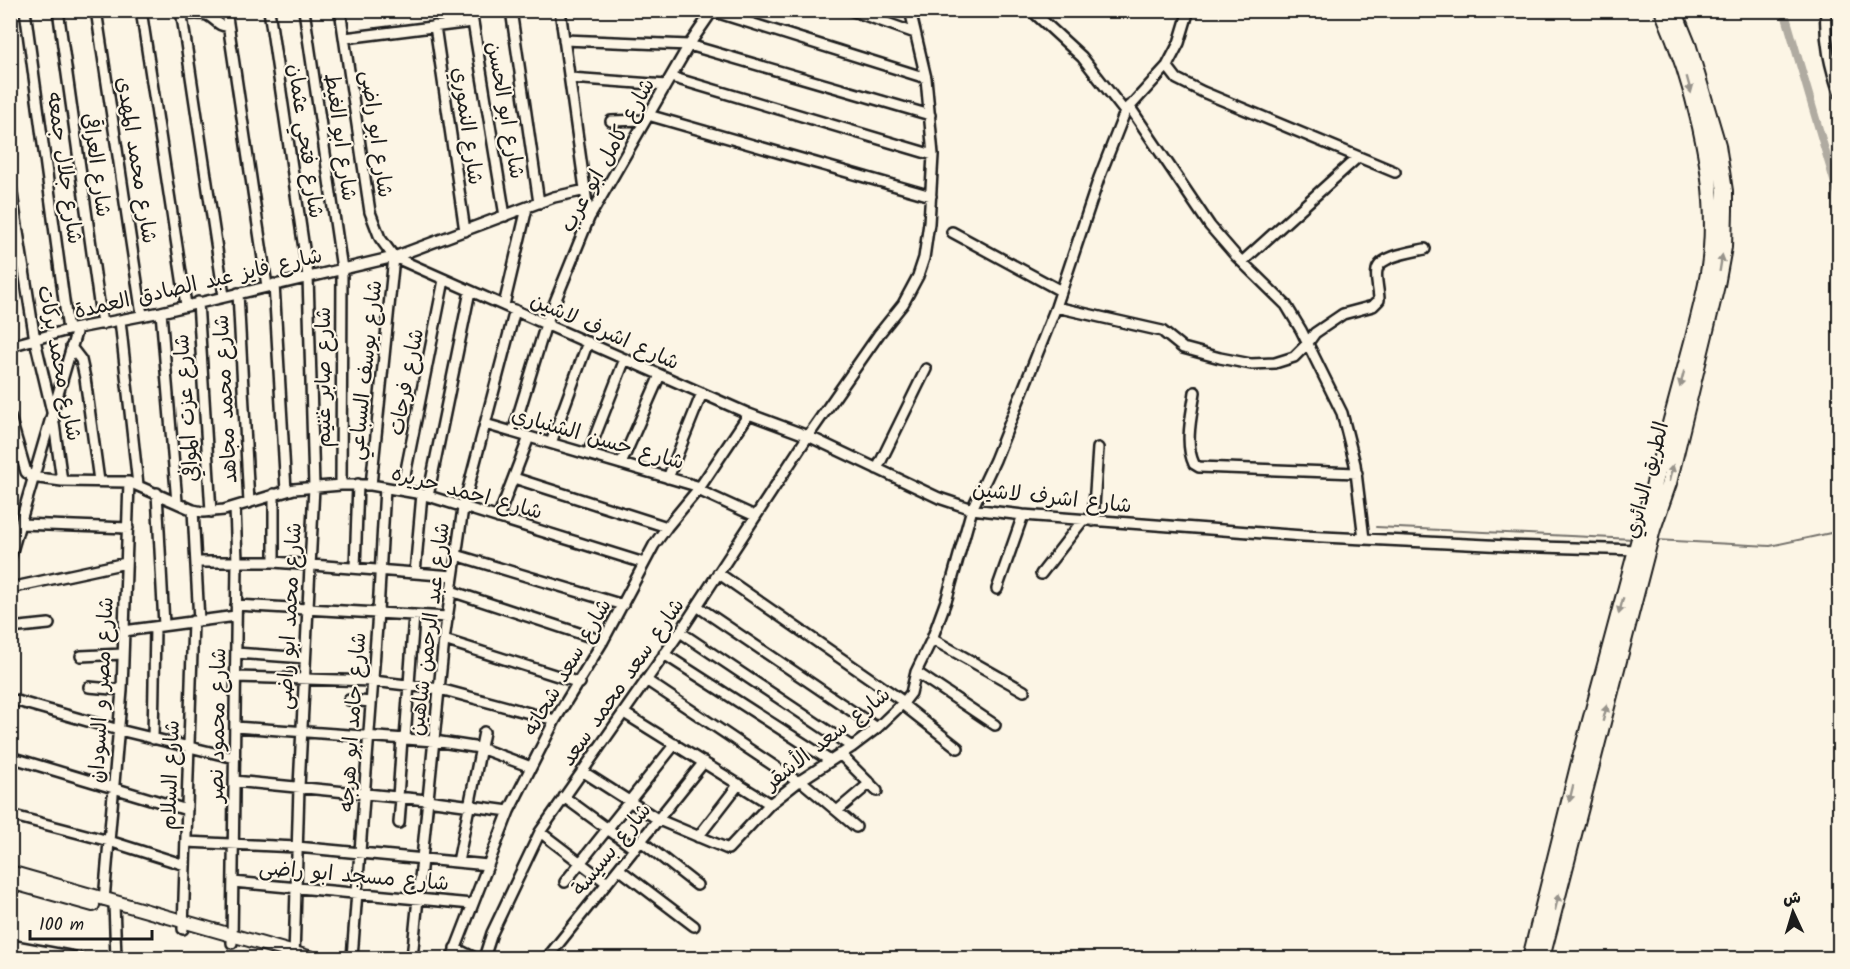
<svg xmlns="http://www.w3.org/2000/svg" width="1850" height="969" font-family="Kalam,'Playpen Sans Arabic',sans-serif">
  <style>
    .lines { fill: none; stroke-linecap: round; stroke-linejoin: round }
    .stream { stroke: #75726c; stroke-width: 2 }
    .canal { stroke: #b0aba1; stroke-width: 8 }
    .street-casing { stroke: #1c1c1c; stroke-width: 14 }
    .secondary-casing { stroke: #1c1c1c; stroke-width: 16 }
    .primary-casing { stroke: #1c1c1c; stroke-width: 18 }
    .street { stroke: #fcf5e5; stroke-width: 9 }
    .secondary { stroke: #fcf5e5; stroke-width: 12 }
    .primary { stroke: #fcf5e5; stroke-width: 14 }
    .oneway { fill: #97938b }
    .labels { text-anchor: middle; stroke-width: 4.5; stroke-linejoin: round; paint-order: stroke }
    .street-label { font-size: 21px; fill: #1c1c1c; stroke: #fcf5e5 }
  </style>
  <rect width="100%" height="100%" fill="#fcf5e5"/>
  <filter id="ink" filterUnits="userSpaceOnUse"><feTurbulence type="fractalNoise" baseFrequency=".0167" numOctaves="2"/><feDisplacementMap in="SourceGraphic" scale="12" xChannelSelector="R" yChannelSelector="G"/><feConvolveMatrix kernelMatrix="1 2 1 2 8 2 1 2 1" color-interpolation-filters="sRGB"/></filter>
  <g filter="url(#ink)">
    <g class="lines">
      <path class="stream" d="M1376,527L1634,539
        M1655,540L1770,546L1840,531"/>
      <path class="canal" d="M1784,10L1840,201"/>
      <defs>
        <path id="street" d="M25,10L68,330
          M58,10L102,324
          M96,10L142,315
          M141,10L186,305
          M181,10L224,296
          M226,10L267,286
          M269,10L308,276L314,487L299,787L294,958
          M304,10L342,269L341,485
          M340,10L370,212L380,238L394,257L749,414L808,436L939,498L972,509L1023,515L1303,536L1508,546L1639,550
          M471,10L505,216
          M511,10L539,203
          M560,10L589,218
          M709,10L926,78
          M850,10L915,33
          M1031,10L1082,57L1125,112
          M1826,10C1824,41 1830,67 1840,95
          M181,15C190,14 198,13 207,15C216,19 218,27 228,26
          M435,26L465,231
          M345,38L472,22
          M564,40L689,45L930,115
          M1167,66L1177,79L1203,92L1395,172
          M671,77L933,155
          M570,78L666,85
          M1129,106L1210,226L1236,256L1286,305L1301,330L1342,413L1355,464L1364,539
          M648,115L931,196
          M611,121L645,120
          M10,181L35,340L53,416L62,481
          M952,232L1061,291
          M1242,262L1358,157
          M274,284L286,491
          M238,293L249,503
          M198,302L211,512
          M504,305L527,208
          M1056,307L1162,331L1183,348L1220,358L1251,364L1275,363L1294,357L1307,344L1315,333L1343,314L1373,306L1379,300C1379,290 1375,279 1377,270C1380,256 1412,252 1425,249
          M161,312L177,502
          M120,320L138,485
          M10,346L68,330L161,312L394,257L554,197L586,190
          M71,347L81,360L85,378L99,481
          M1195,392C1192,414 1184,443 1194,464L1199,467L1357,473
          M10,417L26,472L31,477L62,481L129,482L193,510L203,512L224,510L294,489L341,485H371L422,494L644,563
          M485,424L700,487
          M513,432L546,324L589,218L689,45L713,10
          M551,443L588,342
          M588,454L625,359
          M621,464L660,375
          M877,469L926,369
          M514,478L667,527
          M668,478L702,393
          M371,485L394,257
          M402,490L444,280
          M698,490L755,516
          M157,493L164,625
          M274,494V562
          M428,496L470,291
          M193,510L199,621
          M498,518L529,437
          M1093,521L1098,448
          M21,524L128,528
          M456,555L623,605
          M10,558L77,329
          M196,562H274L453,576
          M355,568L358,484
          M415,573L422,494
          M718,573L904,702
          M1041,574L1083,520
          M10,588L126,563
          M997,589L1023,515
          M451,591L603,641
          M236,605L448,617
          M697,606L877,728
          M10,628L49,624
          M124,631L236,616
          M680,632L852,747
          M932,639L1024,691
          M444,640L580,683
          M236,653L305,658
          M664,654L829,760
          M81,656L123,654
          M916,672L995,725
          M236,677L373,681L440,689L555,720
          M646,680L798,782
          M89,687L122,690
          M10,699L119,730L235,758
          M349,700L371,702
          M902,704L958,748
          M624,713L770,804
          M235,727L434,741L480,748L531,767
          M153,739L155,627
          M405,739L414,615
          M840,754L877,791
          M10,757L187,810
          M582,771L659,820L728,849L770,804L798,782L852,747L877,728L904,702L911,693L916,672L932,639L947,598L972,509L995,460L1056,307L1099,178L1125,112L1167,66L1179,43L1189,10
          M800,780L856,827
          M234,781L427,800L509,811
          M398,797L402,738
          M564,797L635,849
          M837,811L870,783
          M10,815L109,841L185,865
          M399,823L401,798
          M540,832L607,883
          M698,837L739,784
          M641,841L697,885
          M186,842L297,847L488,865
          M458,862L484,732
          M619,869L694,926
          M233,882L472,904
          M565,882L675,744
          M104,900L122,690L129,482
          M114,903L116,958
          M183,929L193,621
          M232,943L237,561L235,508
          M10,945L80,958
          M455,948L475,958
          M352,958L378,612L385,488
          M412,958L444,640L463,508L515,310
          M452,958L509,811L555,720L603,641L654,545L667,527L700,487L749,414
          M484,958L492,933L540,832L680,632L808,436L879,334L903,304L918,276L924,258L929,223L933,155L926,78L910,10
          M547,958L704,762"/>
        <path id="secondary" d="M10,872L312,958
          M10,882L93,905"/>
        <path id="primary" d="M1530,958L1580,758L1693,338C1700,309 1709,279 1711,248C1717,173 1692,79 1662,10
          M1542,958L1653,529L1669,483L1717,285L1724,247L1725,210V191L1718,145L1689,47L1674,10"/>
      </defs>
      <use href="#street" class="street-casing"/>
      <use href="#secondary" class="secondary-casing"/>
      <use href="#primary" class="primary-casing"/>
      <use href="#street" class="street"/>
      <use href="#secondary" class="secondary"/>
      <use href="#primary" class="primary"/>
    </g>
    <defs><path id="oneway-solid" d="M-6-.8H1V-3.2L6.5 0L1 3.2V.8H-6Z" transform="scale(1.5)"/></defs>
    <g class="oneway">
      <use href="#oneway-solid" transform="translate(1689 85) rotate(75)"/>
      <use href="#oneway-solid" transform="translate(1721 263) rotate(-81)"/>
      <use href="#oneway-solid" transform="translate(1682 379) rotate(105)"/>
      <use href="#oneway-solid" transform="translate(1671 473) rotate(-76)"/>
      <use href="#oneway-solid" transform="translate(1621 606) rotate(105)"/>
      <use href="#oneway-solid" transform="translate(1605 713) rotate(-75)"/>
      <use href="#oneway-solid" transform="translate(1571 794) rotate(104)"/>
      <use href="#oneway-solid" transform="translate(1557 902) rotate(-76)"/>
    </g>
  </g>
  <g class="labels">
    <g class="street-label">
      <text transform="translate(506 110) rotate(80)" y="7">شارع ابو الحسن</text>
      <text transform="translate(468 126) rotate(82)" y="7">شارع النموري</text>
      <text transform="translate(377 134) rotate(82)" y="7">شارع ابو راضى</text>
      <text transform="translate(341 137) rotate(82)" y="7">شارع ابو الغيط</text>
      <text transform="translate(306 141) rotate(82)" y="7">شارع فتحي عثمان</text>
      <text transform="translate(607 155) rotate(-61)" y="7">شارع كامل ابو عرب</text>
      <text transform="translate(137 160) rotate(81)" y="7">شارع محمد المهدى</text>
      <text transform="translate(97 165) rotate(82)" y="7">شارع العراقى</text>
      <text transform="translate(65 168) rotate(82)" y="7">شارع جلال جمعه</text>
      <text transform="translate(198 283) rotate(-13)" y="7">شارع فايز عبد الصادق العمدة</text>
      <text transform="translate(605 331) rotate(24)" y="7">شارع اشرف لاشين</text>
      <text transform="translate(60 363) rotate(79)" y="7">شارع محمد بركات</text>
      <text transform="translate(365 370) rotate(-84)" y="7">شارع يوسف السباعي</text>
      <text transform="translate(323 377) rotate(-90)" y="7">شارع صابر غنيم</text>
      <text transform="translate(406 382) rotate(-79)" y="7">شارع فرحات</text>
      <text transform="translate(225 399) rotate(-93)" y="7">شارع محمد مجاهد</text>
      <text transform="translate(186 408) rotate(-94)" y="7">شارع عزت الموافي</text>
      <text transform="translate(598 438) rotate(16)" y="7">شارع حسن الشنباري</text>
      <text transform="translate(1646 480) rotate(-75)" y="7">الطريق الدائري</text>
      <text transform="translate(467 492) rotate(15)" y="7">شارع احمد حريره</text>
      <text transform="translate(1052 497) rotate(6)" y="7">شارع اشرف لاشين</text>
      <text transform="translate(289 616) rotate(-87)" y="7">شارع محمد ابو راضى</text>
      <text transform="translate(429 629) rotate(-83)" y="7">شارع عبد الرحمن شاهين</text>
      <text transform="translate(567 667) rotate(-60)" y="7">شارع سعد شحاته</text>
      <text transform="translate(622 682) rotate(-55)" y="7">شارع سعد محمد سعد</text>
      <text transform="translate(101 690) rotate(-87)" y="7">شارع مصر و السودان</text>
      <text transform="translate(352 722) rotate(-86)" y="7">شارع حامد ابو هرجه</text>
      <text transform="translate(217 725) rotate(-89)" y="7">شارع محمود نصر</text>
      <text transform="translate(827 738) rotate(-38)" y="7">شارع سعد الأشقر</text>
      <text transform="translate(170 775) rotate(-88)" y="7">شارع السلام</text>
      <text transform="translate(611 849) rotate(-51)" y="7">شارع بسيسة</text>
      <text transform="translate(354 875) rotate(5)" y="7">شارع مسجد ابو راضى</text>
    </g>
  </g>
  <rect width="1850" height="969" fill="none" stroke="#fcf5e5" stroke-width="36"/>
  <rect x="18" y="18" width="1814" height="933" fill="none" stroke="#1c1c1c" stroke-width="2" filter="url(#ink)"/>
  <g transform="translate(1793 912) rotate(356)" stroke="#fcf5e5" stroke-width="4.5" paint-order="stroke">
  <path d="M0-4.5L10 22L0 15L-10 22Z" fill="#1c1c1c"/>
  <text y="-9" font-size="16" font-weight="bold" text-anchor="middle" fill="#1c1c1c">ش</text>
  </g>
  <path d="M30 930v9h122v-9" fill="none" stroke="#1c1c1c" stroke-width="3"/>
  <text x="39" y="930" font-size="18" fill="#1c1c1c" stroke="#fcf5e5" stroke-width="4.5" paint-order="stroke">100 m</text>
</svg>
